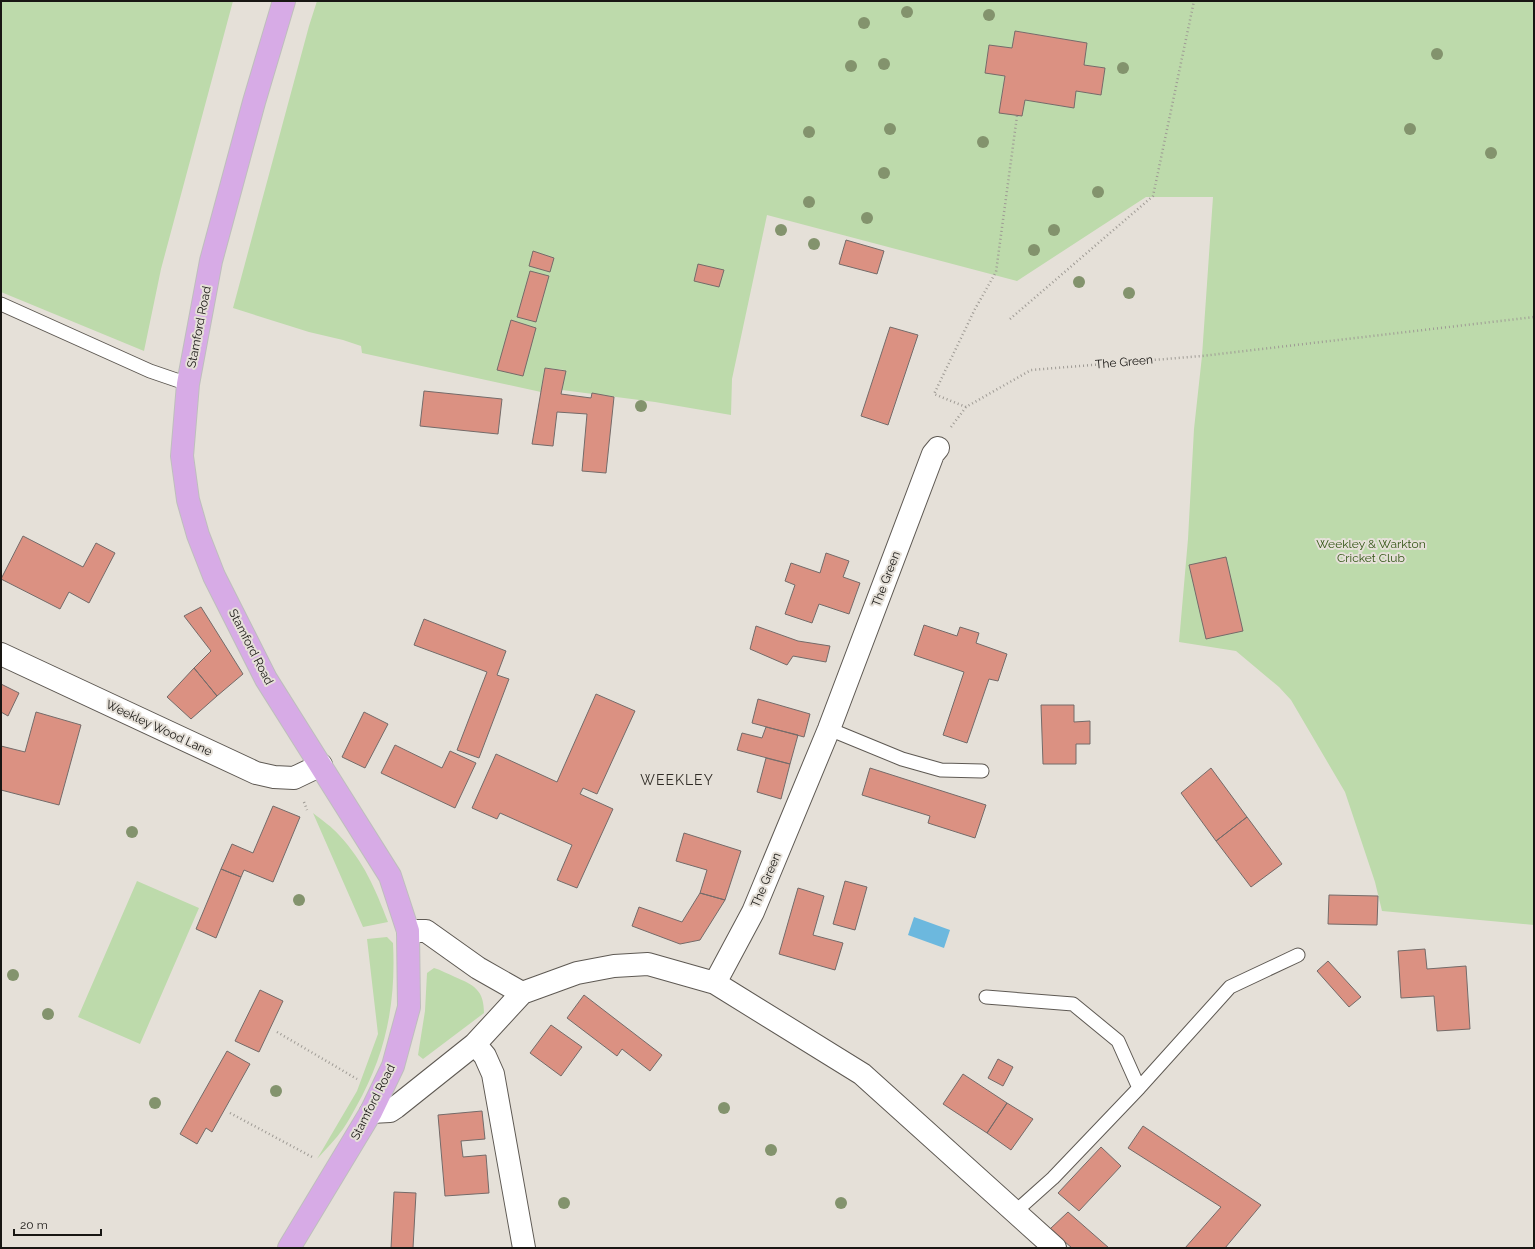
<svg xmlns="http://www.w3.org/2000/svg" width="1535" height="1249" font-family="Raleway,sans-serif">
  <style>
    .green { fill: #bddaab; fill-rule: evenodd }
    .water { fill: #6cb8de }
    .building { fill: #db9182; stroke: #746b69 }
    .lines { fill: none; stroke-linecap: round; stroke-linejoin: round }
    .service-casing { stroke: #5e5953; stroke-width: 15 }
    .minor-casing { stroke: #5e5953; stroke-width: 24 }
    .primary-casing { stroke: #bebebd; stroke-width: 24 }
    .path { stroke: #9e9a94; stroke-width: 2.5; stroke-dasharray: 1 3; stroke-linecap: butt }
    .service { stroke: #fff; stroke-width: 13 }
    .minor { stroke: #fff; stroke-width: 22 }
    .primary { stroke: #d7abe6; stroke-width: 22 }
    .tree { fill: #83936d }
    .labels { text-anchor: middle; stroke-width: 4; stroke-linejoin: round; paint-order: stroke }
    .street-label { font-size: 12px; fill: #181613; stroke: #e5e0d8 }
    .park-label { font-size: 12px; fill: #325415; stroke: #e5e0d8 }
    .quarter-label { font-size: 14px; letter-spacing: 1px; fill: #2f2b25; stroke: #e5e0d8 }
  </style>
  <rect width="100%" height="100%" fill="#e5e0d8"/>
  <path class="green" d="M1,1H233L161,269L144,351L1,292Z
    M317,1H1534V925L1382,911L1375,882L1345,792L1291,700L1279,687L1236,651L1179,642L1188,539L1194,429L1202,356L1213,197H1146L1017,281L767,215L732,379L731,415L655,402L562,390L565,370L545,368L541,392L362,353L361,346L343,340L309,332L233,308L309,26ZM1016,31L1087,43L1084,65L1105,68L1101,95L1076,91L1074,108L1025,100L1022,116L999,112L1005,76L985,72L989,45L1012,48Z
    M313,813C322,820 332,827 339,835C364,862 375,888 388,922L363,927Z
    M137,881L199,908L140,1044L78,1017Z
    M387,937L393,943C396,1004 386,1054 356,1107C352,1114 348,1122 343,1129C336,1139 326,1149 317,1159L357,1091L378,1034L367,939Z
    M434,968C441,970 448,974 455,977C474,985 484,990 484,1013L423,1059L418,1055L425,1011L427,973Z"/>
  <path class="water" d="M914,917L950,930L944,948L908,935Z"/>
  <path class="building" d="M1015,31L1087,43L1084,65L1105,68L1101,95L1076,91L1074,108L1025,100L1022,116L999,113L1005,76L985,73L989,45L1012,48Z
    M846,240L884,251L877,274L839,264Z
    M533,251L554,258L550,272L529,266Z
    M698,264L724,270L719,287L694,281Z
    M530,271L549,276L536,322L517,317Z
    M511,320L536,328L523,376L497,370Z
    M890,327L918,335L888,425L861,416Z
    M545,368L566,371L561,394L591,398L592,393L614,397L606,473L582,471L587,414L557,412L553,446L532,444Z
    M424,391L502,399L498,434L420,426Z
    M23,536L83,567L96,543L115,553L89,603L69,592L60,609L1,579Z
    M826,553L849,561L843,577L860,583L849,614L819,604L812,623L785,614L795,585L785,581L791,563L820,573Z
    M1226,557L1243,631L1206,639L1189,565Z
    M201,607L243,674L217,696L194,668L211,651L184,616Z
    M424,619L506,651L497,675L509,679L479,758L457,750L487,672L414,645Z
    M924,625L957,636L960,627L979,633L976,643L1007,654L998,681L989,679L967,743L943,735L964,672L914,655Z
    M756,626L798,641L830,646L826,662L793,656L787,665L750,649Z
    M194,668L217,696L191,719L167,697Z
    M1,684L19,693L8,716L1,712Z
    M596,694L635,711L597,794L583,788L580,794L613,809L577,888L557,880L572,845L500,813L497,819L472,808L496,754L557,782Z
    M758,699L810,714L804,737L752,723Z
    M1041,705H1074V722L1090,721V744H1076V764H1043Z
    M36,712L81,725L59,805L1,790V746L25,752Z
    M364,712L388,724L365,768L342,757Z
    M766,727L798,735L790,764L737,750L742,733L762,738Z
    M395,745L442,768L450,751L476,763L455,808L381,773Z
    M766,758L790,764L781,799L757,792Z
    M870,768L986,805L975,838L928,823L930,816L862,795Z
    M1211,768L1247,817L1216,841L1181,793Z
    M273,806L300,817L273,882L244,870L241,877L221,869L232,844L253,853Z
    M1247,817L1282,864L1251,887L1216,841Z
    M684,833L741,851L725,900L700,893L707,870L676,861Z
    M221,869L241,877L216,938L196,929Z
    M845,881L867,887L855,930L833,924Z
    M798,888L824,896L813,935L843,943L835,970L779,954Z
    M700,893L725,900L700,940L680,944L632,926L639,907L682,922Z
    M1329,895L1378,896L1377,925L1328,924Z
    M1425,949L1427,969L1466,966L1470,1029L1437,1031L1434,996L1401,998L1398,951Z
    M1328,961L1361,997L1349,1007L1317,971Z
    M260,990L283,1001L259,1052L235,1041Z
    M584,995L662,1055L650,1071L622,1049L617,1056L567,1018Z
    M551,1025L582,1047L561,1076L530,1053Z
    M227,1051L250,1064L212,1132L206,1128L197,1144L180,1134Z
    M998,1059L1013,1067L1003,1086L988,1078Z
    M963,1074L1007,1103L987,1133L943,1104Z
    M1007,1103L1033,1119L1011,1150L987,1133Z
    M482,1111L485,1139L461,1141L463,1157L486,1155L489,1193L445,1196L438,1115Z
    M1143,1126L1261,1205L1225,1248H1185L1221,1207L1128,1148Z
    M1101,1147L1121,1166L1079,1211L1058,1193Z
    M394,1192L416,1193L413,1248H391Z
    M1068,1212L1109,1248H1072L1050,1229Z"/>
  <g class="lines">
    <defs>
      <path id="service" d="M1,304L150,371L188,384
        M829,729L902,759L941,770L982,771
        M986,997L1073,1004L1118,1041L1139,1088L1053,1178L1015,1212
        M1139,1088L1230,987L1298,955"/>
      <path id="minor" d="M1,654L256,773L274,777L294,778L321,765
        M408,931H426L478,968L522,993
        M715,983L753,912L829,729L933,454L938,448
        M475,1044L485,1056L493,1074L524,1248
        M371,1112L390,1111L396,1107L475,1044L522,993L577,973L614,966L648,964L715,983L862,1074L1055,1248"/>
      <path id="primary" d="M284,1L254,102L211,261L188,384L182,456L188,500L198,535L214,576L266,679L390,876L408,931L409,1007L393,1066L371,1112L289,1248"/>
    </defs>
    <use href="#service" class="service-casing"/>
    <use href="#minor" class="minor-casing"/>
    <use href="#primary" class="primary-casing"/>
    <path class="path" d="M1010,319L1153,196L1194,1
      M966,407L934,394L975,309L996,272L1017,116
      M951,427L966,407L1031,370L1202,356L1534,317
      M304,802L307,810
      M277,1032L357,1079
      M230,1113L314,1158"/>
    <use href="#service" class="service"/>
    <use href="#minor" class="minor"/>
    <use href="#primary" class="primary"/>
  </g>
  <g class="tree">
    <circle cx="907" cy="12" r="6"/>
    <circle cx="989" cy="15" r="6"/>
    <circle cx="864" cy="23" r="6"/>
    <circle cx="1437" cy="54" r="6"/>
    <circle cx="884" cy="64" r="6"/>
    <circle cx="851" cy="66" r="6"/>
    <circle cx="1123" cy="68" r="6"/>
    <circle cx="890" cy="129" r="6"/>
    <circle cx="1410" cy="129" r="6"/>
    <circle cx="809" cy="132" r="6"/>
    <circle cx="983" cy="142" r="6"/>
    <circle cx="1491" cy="153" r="6"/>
    <circle cx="884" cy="173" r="6"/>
    <circle cx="1098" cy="192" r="6"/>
    <circle cx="809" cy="202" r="6"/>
    <circle cx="867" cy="218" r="6"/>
    <circle cx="781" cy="230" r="6"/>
    <circle cx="1054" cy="230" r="6"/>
    <circle cx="814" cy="244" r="6"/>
    <circle cx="1034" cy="250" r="6"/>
    <circle cx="1079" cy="282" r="6"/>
    <circle cx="1129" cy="293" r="6"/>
    <circle cx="641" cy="406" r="6"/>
    <circle cx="132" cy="832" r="6"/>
    <circle cx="299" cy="900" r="6"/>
    <circle cx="13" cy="975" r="6"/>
    <circle cx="48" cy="1014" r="6"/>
    <circle cx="276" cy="1091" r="6"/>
    <circle cx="155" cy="1103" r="6"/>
    <circle cx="724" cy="1108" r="6"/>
    <circle cx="771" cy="1150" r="6"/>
    <circle cx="564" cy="1203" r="6"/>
    <circle cx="841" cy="1203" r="6"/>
  </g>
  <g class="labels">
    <g class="street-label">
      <text transform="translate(199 327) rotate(-79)" y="4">Stamford Road</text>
      <text transform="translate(1124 362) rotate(-5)" y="4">The Green</text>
      <text transform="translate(886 579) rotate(-69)" y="4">The Green</text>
      <text transform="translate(251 647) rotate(63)" y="4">Stamford Road</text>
      <text transform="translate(159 728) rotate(25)" y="4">Weekley Wood Lane</text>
      <text transform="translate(766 880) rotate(-67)" y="4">The Green</text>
      <text transform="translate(373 1102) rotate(-63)" y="4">Stamford Road</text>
    </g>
    <g class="park-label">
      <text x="1371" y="548">Weekley &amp; Warkton<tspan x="1371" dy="14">Cricket Club</tspan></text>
    </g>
    <g class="quarter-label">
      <text x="677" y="785">WEEKLEY</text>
    </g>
  </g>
  <rect width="1535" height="1249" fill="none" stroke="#181613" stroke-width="4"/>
  <path d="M14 1229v6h87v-6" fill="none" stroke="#181613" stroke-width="2"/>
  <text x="20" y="1229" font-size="12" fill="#181613" stroke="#e5e0d8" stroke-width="3" paint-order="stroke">20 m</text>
</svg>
